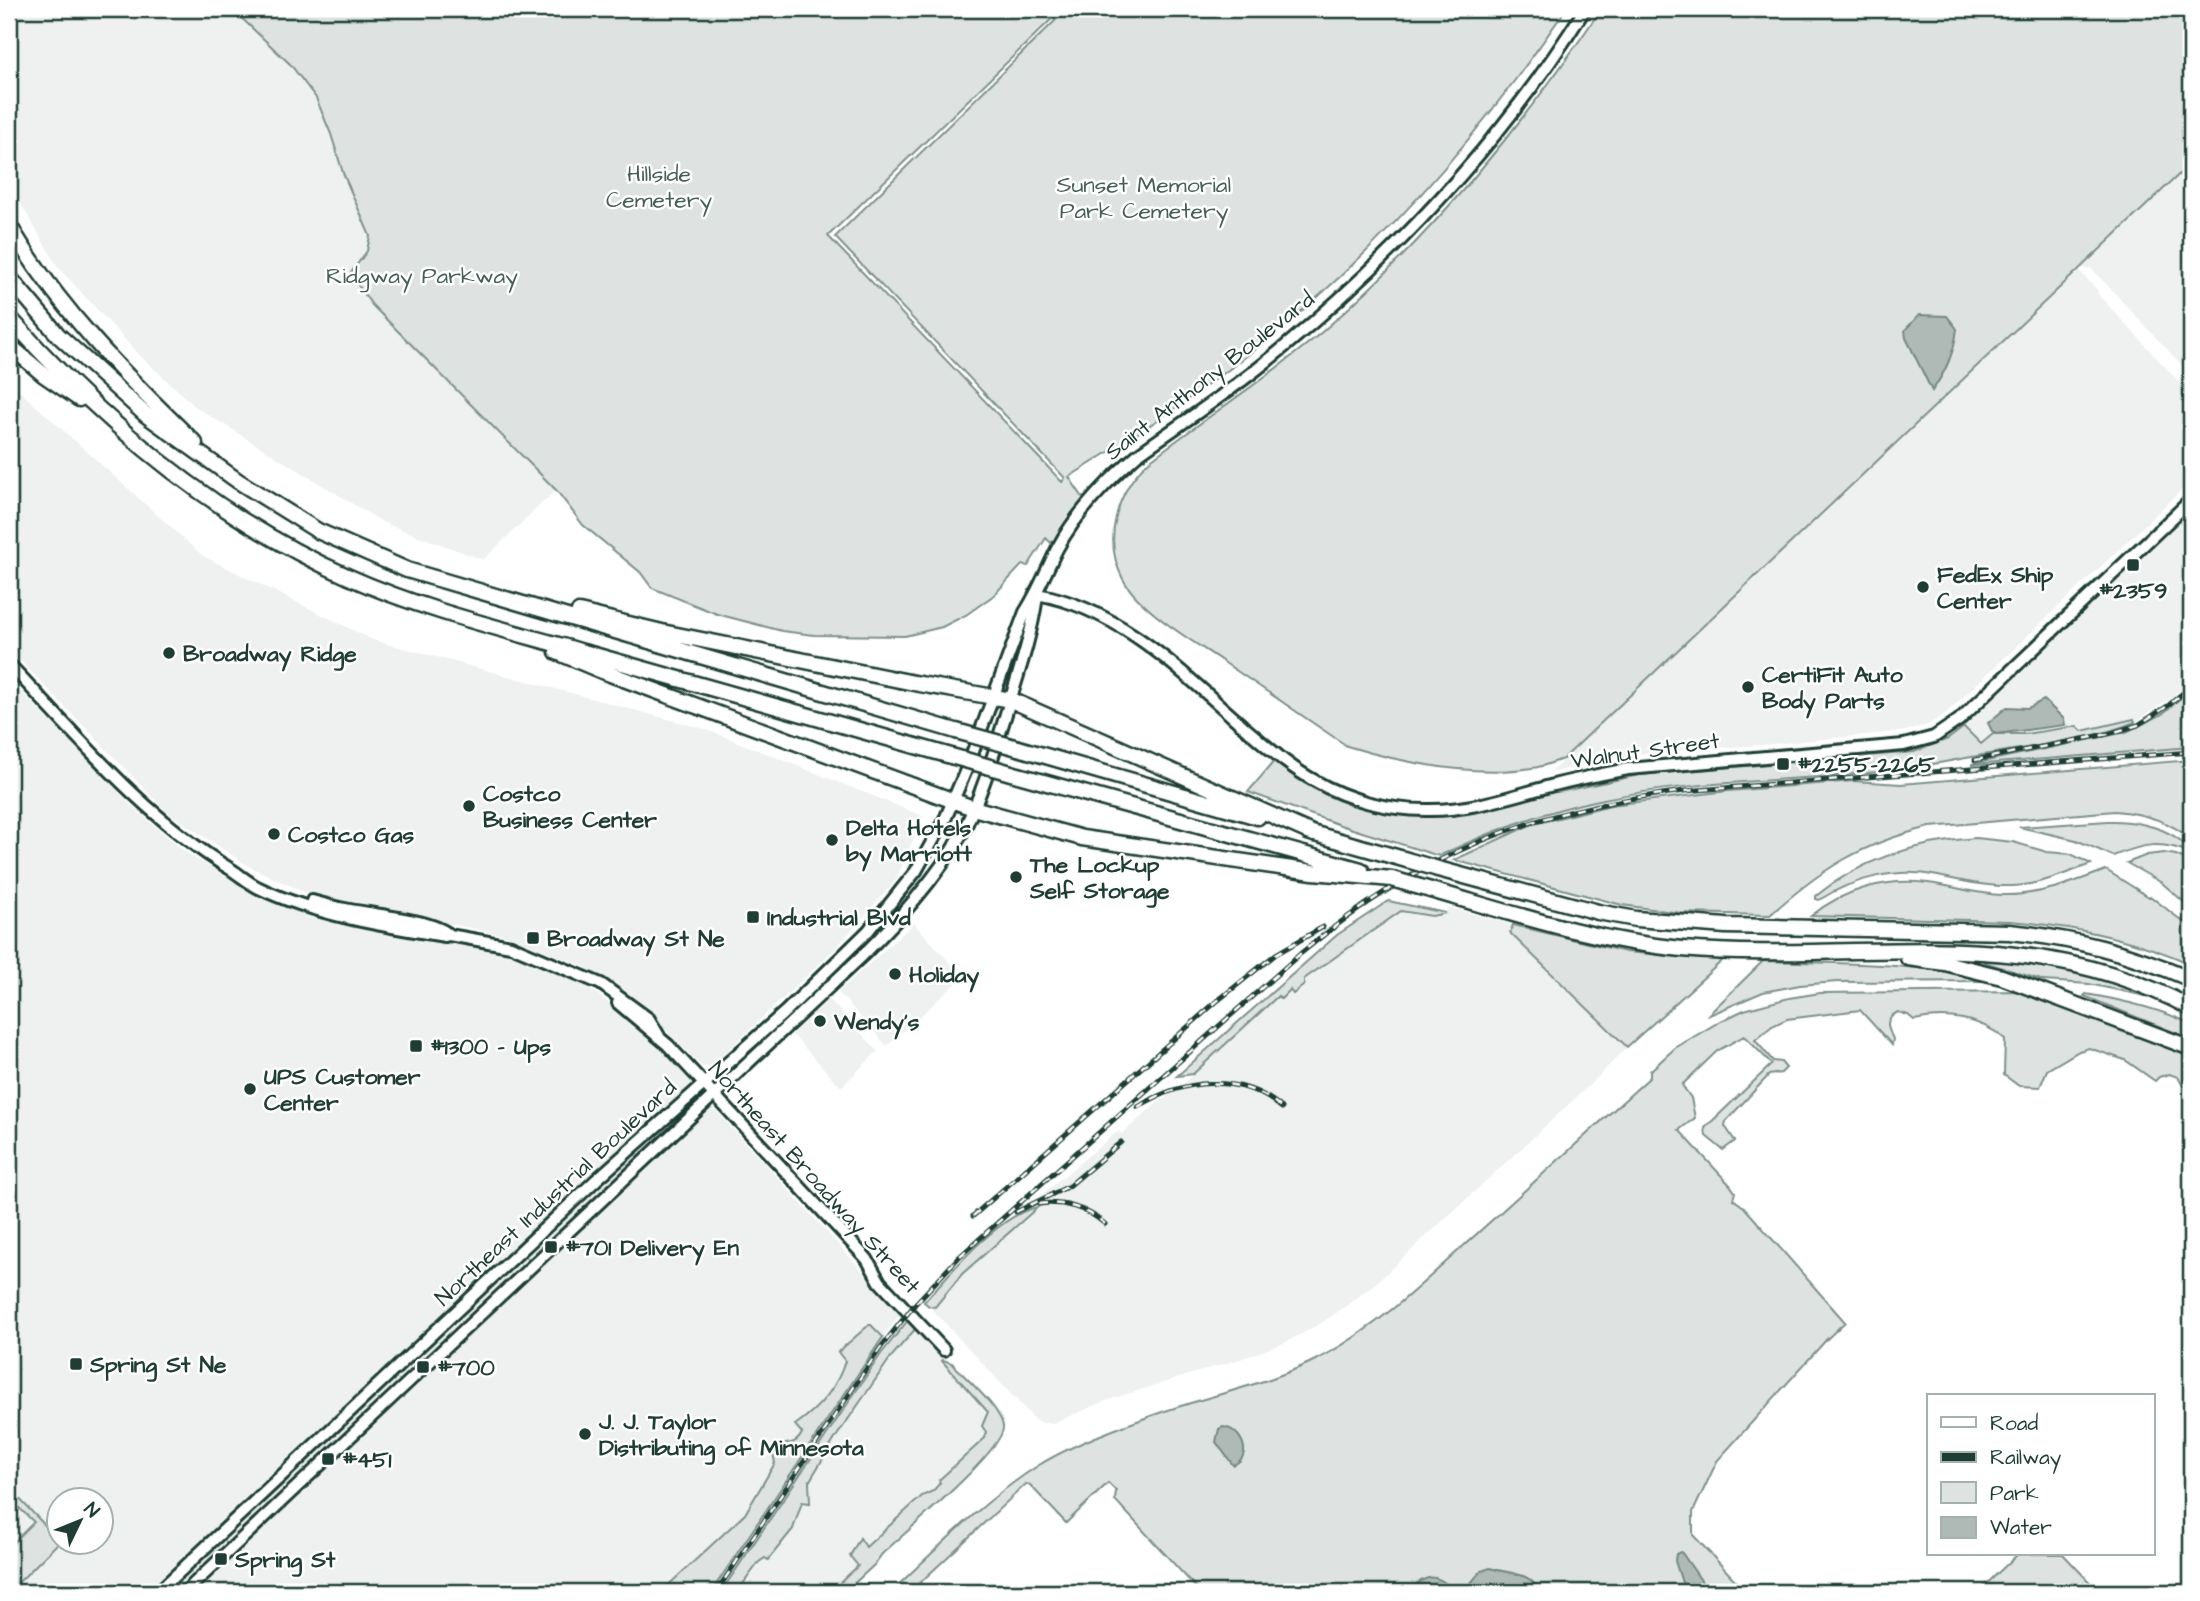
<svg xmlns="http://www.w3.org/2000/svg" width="2200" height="1601" font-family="'Architects Daughter',sans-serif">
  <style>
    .built { fill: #eef1f0; fill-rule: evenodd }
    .green { fill: #dee3e2; stroke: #7e908b; stroke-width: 2 }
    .water { fill: #afbab7; stroke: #758883; stroke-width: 2 }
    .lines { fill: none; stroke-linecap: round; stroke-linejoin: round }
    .secondary-casing { stroke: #1f3d34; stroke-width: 16 }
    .highway-casing { stroke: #1f3d34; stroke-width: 19 }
    .secondary { stroke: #fff; stroke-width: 10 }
    .highway { stroke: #fff; stroke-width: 14 }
    .rail-casing { stroke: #1f3d34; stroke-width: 5 }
    .rail { stroke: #fff; stroke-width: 2.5; stroke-dasharray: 8; stroke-linecap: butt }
    .highway-bridge-casing { stroke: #1f3d34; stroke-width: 19; stroke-linecap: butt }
    .highway-bridge { stroke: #fff; stroke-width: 14 }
    .poi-dot { fill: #1f3d34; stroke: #fff; stroke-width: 2.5 }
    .labels { text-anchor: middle; stroke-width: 5; stroke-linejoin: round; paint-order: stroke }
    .park-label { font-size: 23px; fill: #455e57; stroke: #fff }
    .street-label { font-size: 23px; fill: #1f3d34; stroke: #fff }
    .poi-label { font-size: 23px; font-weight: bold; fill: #1f3d34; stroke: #fff; text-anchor: start }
  </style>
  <rect width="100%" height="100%" fill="#fff"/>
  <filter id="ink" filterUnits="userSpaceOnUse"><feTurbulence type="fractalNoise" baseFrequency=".0143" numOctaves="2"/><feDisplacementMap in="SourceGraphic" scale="14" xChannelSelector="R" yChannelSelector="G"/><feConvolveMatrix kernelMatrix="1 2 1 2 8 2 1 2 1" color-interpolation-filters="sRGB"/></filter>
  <g filter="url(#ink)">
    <path class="built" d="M9,9H232L290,64L316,98L331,134L343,173L370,236L367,251L350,274L372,305L556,490L483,560L384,523L197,408L138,354L58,267L21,204L9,177Z
      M2191,163V375L2091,268L2080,269Z
      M2079,270L2098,291L2097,293L2191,395V481L1943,716L1927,725L1906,731L1762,745L1629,754L1550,773Z
      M9,378L24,395L203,556L373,640L705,729L923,816L896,880L835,949L711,1066H701L642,1006L583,966L508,936L306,893L250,867L167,812L9,649Z
      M2191,511V680L2173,697L2135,722L2133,719L2082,731L2077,726L2025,734H1993L1981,745L1963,728Z
      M9,679L132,806L185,852L223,875L270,899L320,916L488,948L535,963L555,970L596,993L632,1021L701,1090L709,1103L901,1313L883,1337L870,1324L839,1353L845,1362L835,1385L812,1413L796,1425L802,1433L799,1440L793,1444L779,1445L773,1456L776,1462L745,1514L661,1592H9ZM60,1500H102V1542H60Z
      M1447,907L1513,925L1511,934L1627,1047L1595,1080L1377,1282L1345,1307L1318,1325L1284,1343L1246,1357L1111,1399L1053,1423H1043L1036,1421L929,1306H935L962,1274L1037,1209H1028L1009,1219L1027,1202L1039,1197L1118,1131L1122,1134L1155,1105L1175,1091L1278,995L1290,990L1293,994L1304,985V979L1401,911L1432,916L1446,913Z
      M914,923L963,977L887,1046L838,992Z
      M829,999L878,1051L841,1087L792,1034Z
      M917,1327L948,1361L942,1362L988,1412L982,1426L986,1432L985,1438L939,1480L940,1483L933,1491L922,1496L866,1547L861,1538L859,1540L851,1557L858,1566L830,1592H737L759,1562L765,1558L767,1560L793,1529L809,1482L836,1437L891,1357Z"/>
    <path class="green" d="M232,9H1062L828,236L1062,482L1065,478L835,237L1067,9H1566C1492,117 1408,218 1310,304C1235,370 1153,425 1069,477L1088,505L1057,549L1046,538L1028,566L1022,565L994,595L966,615L942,627L905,636L814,635L782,631L717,614L652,588L640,572L583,525L556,490L372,305L350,274L367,251L370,236L343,173L331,134L316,98L290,64Z
      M1601,9H2191V163L1563,759C1553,762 1542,767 1532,768C1475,777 1402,763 1347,746C1305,718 1264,689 1222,661C1193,641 1140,611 1123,579C1102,539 1117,491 1148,462C1206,417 1267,379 1323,331C1428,240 1524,124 1601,9Z
      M2191,689V747L1972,765V764L2126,732L2161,715Z
      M2134,719L2135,722C2091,740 2041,745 1995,753C1962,758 1928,766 1895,770C1799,782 1700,779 1604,799C1547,810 1491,831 1439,856L1343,826L1248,792L1275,760L1295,775L1390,812L1412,816L1453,815L1472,812L1548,792H1559L1639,775L1914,752L1948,739L1964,727L1981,744L1993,734H2025L2077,726L2082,731Z
      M2191,760V839C2169,821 2143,813 2115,811L1930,827C1862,843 1821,869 1770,915L1681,913L1622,905L1454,860L1530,825L1611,805L1728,791L1854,781L1901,784Z
      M2108,821C2134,820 2177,828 2191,853C2160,840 2144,844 2113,856L2076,840L2019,827Z
      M1976,838L2013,842L2047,852L2071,854L2091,864C2066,873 2040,885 2013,886C1988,887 1962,881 1938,876C1897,867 1854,878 1819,900L1816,899V896C1861,859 1918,842 1976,838Z
      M2164,853L2176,855L2191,862V908L2162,883L2127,863L2147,855Z
      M2106,870L2149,897L2150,896L2191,928V964C2133,938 2073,926 2010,921L1811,916C1844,889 1886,878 1928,883C1953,886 1976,894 2002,895C2038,896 2072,883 2106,870Z
      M1388,901L1446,913L1432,916L1401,911L1304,979V985L1293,994L1290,990L1281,999L1278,996L1193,1074L1177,1076L1337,935Z
      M1513,925L1626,952L1723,960L1627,1047L1510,933Z
      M1984,959L2014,961L2089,973L2147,993L2145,996L2089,984L2044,981L1984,962Z
      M1763,961C1839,963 1913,963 1987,978V981L1837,982L1800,985L1763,992L1707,1016Z
      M2028,991L2191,1054V1085L2183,1086L2178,1077L2169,1074L2159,1077L2155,1081L2125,1060L2089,1048L2079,1051L2047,1070L2040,1087L2019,1086L2004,1075L2005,1039C1981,1018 1946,1013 1914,1020L1908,1015L1898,1012C1884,1019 1887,1027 1893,1039L1892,1045L1860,1010L1787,1019L1772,1026L1755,1040L1773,1061L1781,1062L1786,1068L1781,1073L1769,1075L1726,1121L1725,1126L1735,1141L1723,1150L1706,1136L1705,1128L1772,1064L1744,1036L1717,1051L1682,1085L1691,1098L1695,1118L1679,1130L1730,1185L1735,1192L1733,1199L1744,1207L1845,1322L1827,1339L1717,1461L1693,1512V1535L1746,1592H1200L1115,1500L1116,1491L1108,1483L1066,1523L1030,1485L1026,1484L910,1592H891C938,1548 984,1500 1039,1465C1070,1446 1106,1432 1140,1420C1201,1396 1267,1387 1325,1355C1380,1325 1424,1282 1470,1240C1530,1186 1590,1132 1650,1077V1071L1675,1048L1719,1022L1744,1010L1789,998L1820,993Z
      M2086,994C2122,1000 2158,1008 2191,1024V1039L2084,996Z
      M1038,1207L962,1274L935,1307L929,1306L924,1302C950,1273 999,1214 1038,1207Z
      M909,1319L917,1327L891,1357L836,1437L809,1482L810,1503L802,1502L793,1529L768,1560L765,1558L759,1562L737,1592H721L881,1354Z
      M870,1324L883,1337L711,1592H661L745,1514L775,1463L772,1448C784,1442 796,1447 802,1433L795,1425C818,1409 837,1389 845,1361L838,1352Z
      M943,1360L952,1363C965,1378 1000,1407 1003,1426C1007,1448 902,1535 882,1554L874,1565L845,1592H830L858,1566L850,1556L860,1538L866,1547L922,1496L933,1491L940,1483L939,1480L985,1438L986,1432L982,1426L988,1412L942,1361Z
      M9,1488L60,1541L9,1592V1547L34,1522L13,1502L9,1505Z
      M2018,1554H2063L2099,1592H1978Z"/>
    <path class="water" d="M1919,315L1947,316L1957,329C1954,353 1946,371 1932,391L1906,338L1905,330Z
      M2044,700L2064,719L2065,725L1996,734L1992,731L1988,723L2007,707L2028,708Z
      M1223,1427C1242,1429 1254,1457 1233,1465L1216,1442L1219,1429Z
      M1680,1552L1682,1553L1709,1592H1685L1675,1561L1676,1554Z
      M1490,1568C1509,1574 1531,1571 1539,1592H1405C1426,1578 1432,1569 1453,1590L1464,1591L1481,1571Z"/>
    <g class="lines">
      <defs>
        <path id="secondary" d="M1037,594C1125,610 1186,677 1251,733C1271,750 1291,768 1315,781C1348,800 1388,810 1426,810C1469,811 1509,797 1550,786C1576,779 1602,774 1628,769L1904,745L1934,737L1959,720L2191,500
          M9,664C78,737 145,818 232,870C241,876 249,883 259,888C316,915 382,926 445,936L449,935L511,946L601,984L649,1019L659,1036
          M312,901C323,904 334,907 345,909C368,914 433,920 448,934
          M618,1003L668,1045L867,1259L880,1282L944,1350
          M158,1592L596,1180L785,1012L868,931L916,871L946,817L966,770L1025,612C1038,592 1046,571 1057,549C1076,513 1106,482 1137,455C1186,420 1237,387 1283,348C1399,251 1505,137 1585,9
          M185,1592L863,955C899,919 936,879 961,835C983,794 995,749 1009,704C1020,669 1032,633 1037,596"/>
        <path id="highway" d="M9,225C58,308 126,377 195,443
          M9,277L58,335L146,415L238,481L318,531L407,570L956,731
          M9,317C104,424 217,519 349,577C425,611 507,630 587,653C708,687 830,722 951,756
          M9,345L44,375L79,399
          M579,612L662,632L914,683L1011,700L1314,834
          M557,652L602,671L973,808L1082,838L1313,872L1392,879
          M1018,748L1258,817
          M1011,773L1361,870
          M1308,832L1407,860
          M1438,869L1598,912L1636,919L1726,926L2009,932C2075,938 2130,953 2191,979
          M1420,887C1506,911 1592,941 1682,949C1858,964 2027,918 2191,1008
          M1908,958L1945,963L2002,977L2191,1048"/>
      </defs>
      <use href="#secondary" class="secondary-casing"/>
      <use href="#highway" class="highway-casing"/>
      <use href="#secondary" class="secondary"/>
      <use href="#highway" class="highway"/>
      <defs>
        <path id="rail" d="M1975,760L2108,734L2138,725L2169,705L2191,686
          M1138,1107C1182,1079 1241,1072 1282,1108
          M1039,1204C1063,1201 1087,1208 1105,1224
          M1016,1212L1069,1186L1121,1142
          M973,1216L1216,1002L1276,954L1323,927
          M716,1592L881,1347L916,1303L959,1257L1300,954C1422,853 1530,809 1685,791L2191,752"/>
      </defs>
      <use href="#rail" class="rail-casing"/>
      <use href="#rail" class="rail"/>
      <defs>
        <path id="highway-bridge" d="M956,731L1018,748
          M951,756L1011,773
          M1407,860L1438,869
          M1392,879L1420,887"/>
      </defs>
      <use href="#highway-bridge" class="highway-bridge-casing"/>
      <use href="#highway-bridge" class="highway-bridge"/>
    </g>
  </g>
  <g class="poi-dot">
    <rect x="2126" y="558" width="14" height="14" rx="3.5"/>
    <circle cx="1923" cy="587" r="7"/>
    <circle cx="169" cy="653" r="7"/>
    <circle cx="1748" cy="687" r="7"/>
    <rect x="1776" y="757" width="14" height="14" rx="3.5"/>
    <circle cx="469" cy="806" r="7"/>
    <circle cx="274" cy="834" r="7"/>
    <circle cx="832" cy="840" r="7"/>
    <circle cx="1016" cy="877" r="7"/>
    <rect x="746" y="910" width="14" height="14" rx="3.5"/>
    <rect x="526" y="931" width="14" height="14" rx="3.5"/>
    <circle cx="895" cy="974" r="7"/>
    <circle cx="820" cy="1021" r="7"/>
    <rect x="409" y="1039" width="14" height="14" rx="3.5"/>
    <circle cx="250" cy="1089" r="7"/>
    <rect x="544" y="1240" width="14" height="14" rx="3.5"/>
    <rect x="69" y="1357" width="14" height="14" rx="3.5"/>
    <rect x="416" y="1360" width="14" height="14" rx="3.5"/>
    <circle cx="585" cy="1434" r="7"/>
    <rect x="321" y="1452" width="14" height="14" rx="3.5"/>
    <rect x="214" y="1552" width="14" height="14" rx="3.5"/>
  </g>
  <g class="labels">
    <g class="park-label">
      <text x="659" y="181">Hillside<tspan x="659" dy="26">Cemetery</tspan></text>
      <text x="1144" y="192">Sunset Memorial<tspan x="1144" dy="26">Park Cemetery</tspan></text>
      <text x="422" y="283">Ridgway Parkway</text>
    </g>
    <g class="street-label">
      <text transform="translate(1209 375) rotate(-38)" y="8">Saint Anthony Boulevard</text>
      <text transform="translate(1645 750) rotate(-8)" y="8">Walnut Street</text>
      <text transform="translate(815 1177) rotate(48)" y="8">Northeast Broadway Street</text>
      <text transform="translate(555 1192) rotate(-43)" y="8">Northeast Industrial Boulevard</text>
    </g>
    <g class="poi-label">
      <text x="1937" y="582">FedEx Ship<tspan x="1937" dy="26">Center</tspan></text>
      <text x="2133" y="598" text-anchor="middle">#2359</text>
      <text x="183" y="661">Broadway Ridge</text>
      <text x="1762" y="682">CertiFit Auto<tspan x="1762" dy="26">Body Parts</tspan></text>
      <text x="1797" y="772">#2255-2265</text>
      <text x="483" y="801">Costco<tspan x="483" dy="26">Business Center</tspan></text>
      <text x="846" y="835">Delta Hotels<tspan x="846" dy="26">by Marriott</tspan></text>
      <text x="288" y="842">Costco Gas</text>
      <text x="1030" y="872">The Lockup<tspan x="1030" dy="26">Self Storage</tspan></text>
      <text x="767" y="925">Industrial Blvd</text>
      <text x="547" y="946">Broadway St Ne</text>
      <text x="909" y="982">Holiday</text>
      <text x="834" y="1029">Wendy's</text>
      <text x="430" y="1054">#1300 - Ups</text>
      <text x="264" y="1084">UPS Customer<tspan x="264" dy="26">Center</tspan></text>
      <text x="565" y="1255">#701 Delivery En</text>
      <text x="90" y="1372">Spring St Ne</text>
      <text x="437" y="1375">#700</text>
      <text x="599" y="1429">J. J. Taylor<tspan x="599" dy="26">Distributing of Minnesota</tspan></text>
      <text x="342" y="1467">#451</text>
      <text x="235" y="1567">Spring St</text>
    </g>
  </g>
  <rect width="2200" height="1601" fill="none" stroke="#fff" stroke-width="35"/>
  <rect x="18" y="18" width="2165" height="1566" fill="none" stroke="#1f3d34" stroke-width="2.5" filter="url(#ink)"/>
  <rect x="1927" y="1394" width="228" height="161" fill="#ffffff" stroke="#a5b1ae" stroke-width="2"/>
  <rect x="1941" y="1417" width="35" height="10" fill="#ffffff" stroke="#a5b1ae" stroke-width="2"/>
  <text x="1990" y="1430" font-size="21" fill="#1f3d34">Road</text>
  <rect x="1941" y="1452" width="35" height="10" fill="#1f3d34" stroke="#a5b1ae" stroke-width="2"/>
  <text x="1990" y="1464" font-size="21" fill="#1f3d34">Railway</text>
  <rect x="1941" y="1482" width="35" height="21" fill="#dee3e2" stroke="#a5b1ae" stroke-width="2"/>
  <text x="1990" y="1500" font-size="21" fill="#1f3d34">Park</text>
  <rect x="1941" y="1517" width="35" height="21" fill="#afbab7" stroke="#a5b1ae" stroke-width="2"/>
  <text x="1990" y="1534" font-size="21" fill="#1f3d34">Water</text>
  <g transform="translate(80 1521) rotate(47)"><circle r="33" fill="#ffffff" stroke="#a5b1ae" stroke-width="2"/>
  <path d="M0-5L12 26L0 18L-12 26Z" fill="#1f3d34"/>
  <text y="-10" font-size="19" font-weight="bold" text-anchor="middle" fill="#1f3d34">N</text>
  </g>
</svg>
